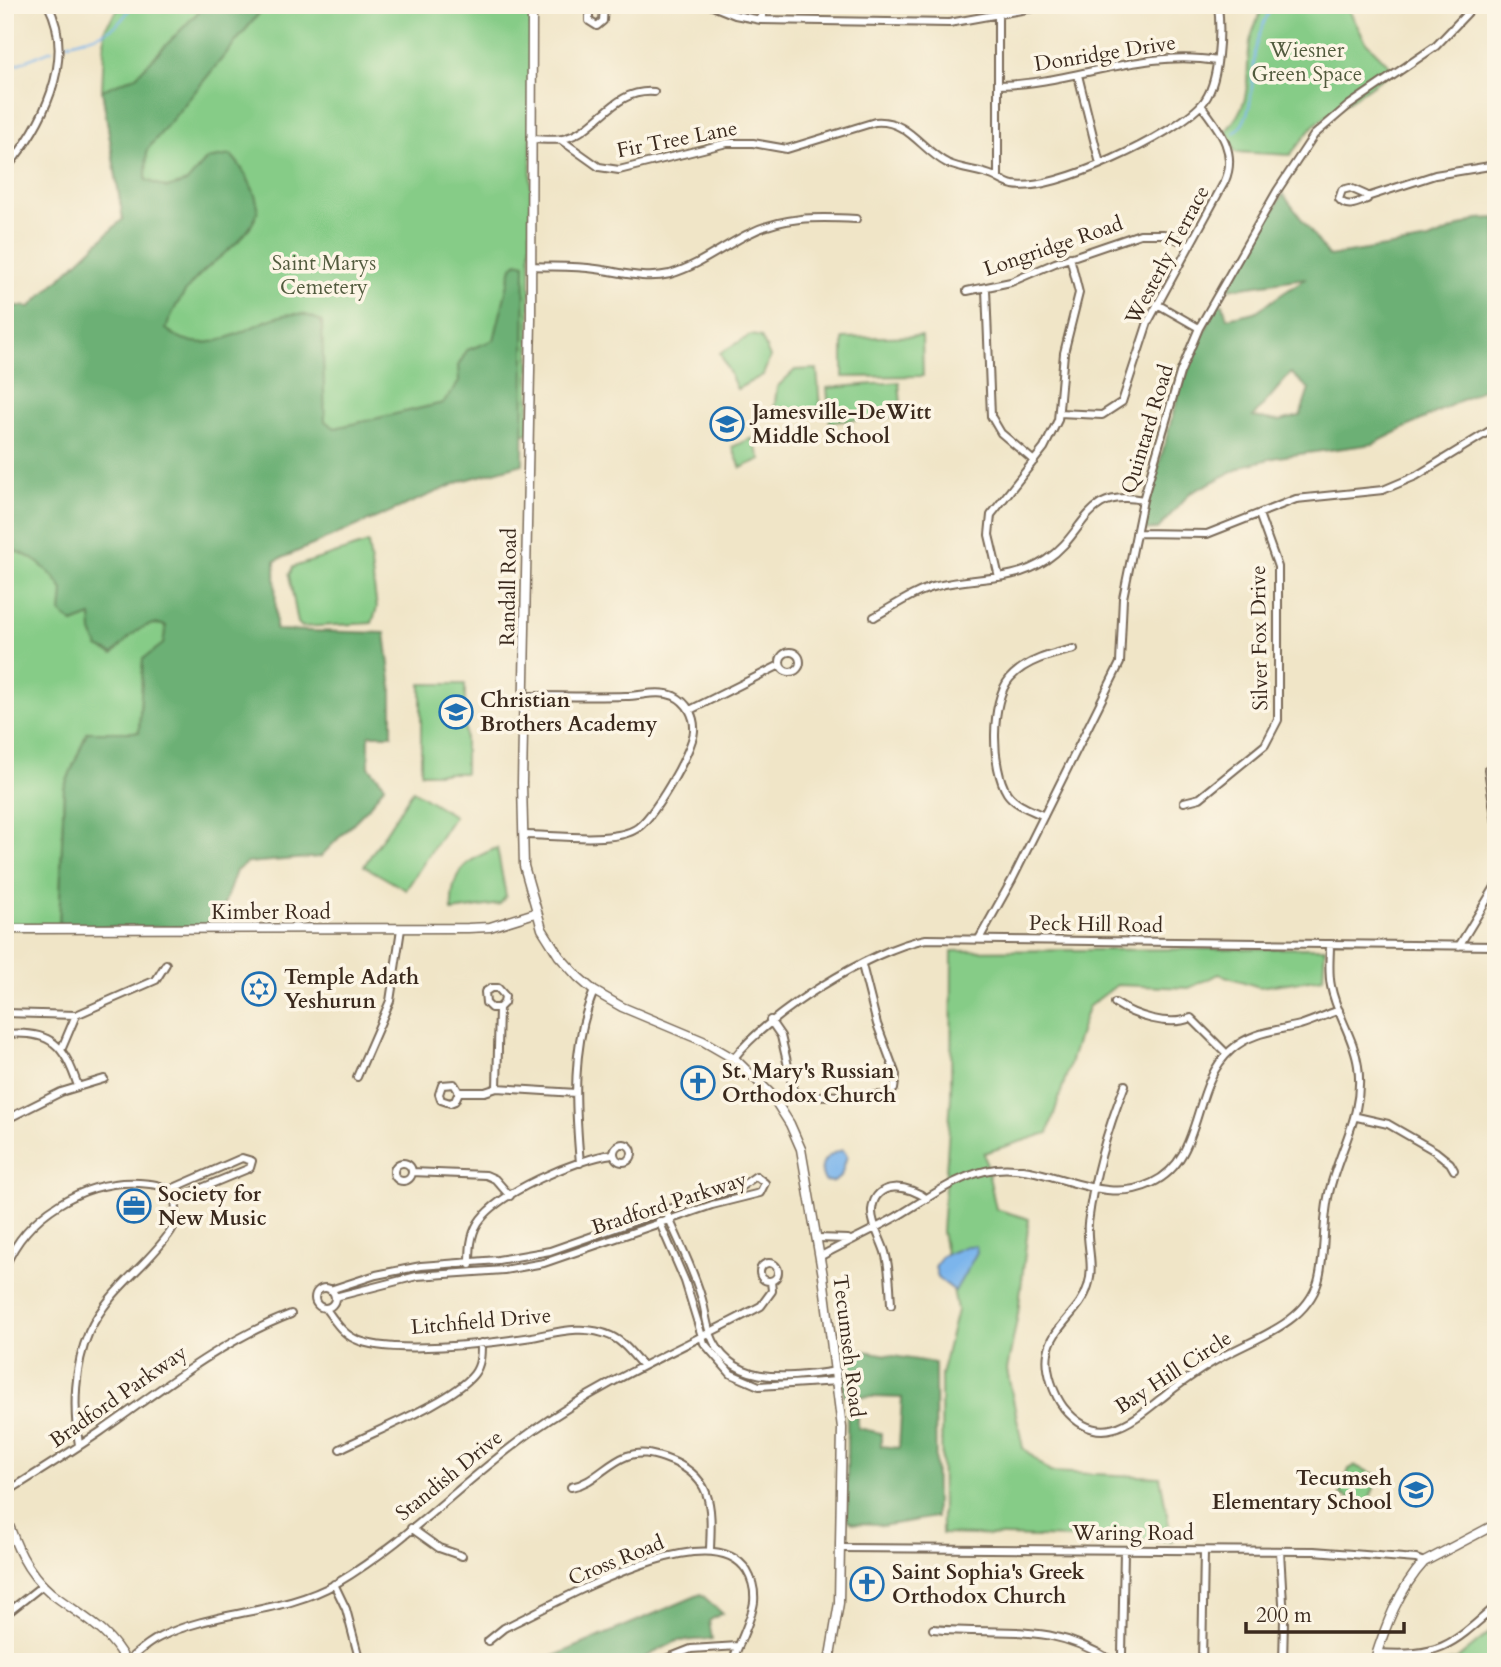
<svg xmlns="http://www.w3.org/2000/svg" width="1501" height="1667" font-family="Cardo,serif">
  <style>
    .green { fill: #86cc87; stroke: #607b52; stroke-width: 2 }
    .forest { fill: #6cb074; stroke: #546d49; stroke-width: 2; fill-rule: evenodd }
    .water { fill: #7bb5ec; stroke: #5b7085; stroke-width: 2 }
    .lines { fill: none; stroke-linecap: round; stroke-linejoin: round }
    .stream { stroke: #7bb5ec; stroke-width: 2 }
    .minor-casing { stroke: #7a6b59; stroke-width: 10 }
    .tertiary-casing { stroke: #7a6b59; stroke-width: 11 }
    .minor { stroke: #fff; stroke-width: 6 }
    .tertiary { stroke: #fff; stroke-width: 8 }
    .labels { text-anchor: middle; stroke-width: 7; stroke-linejoin: round; paint-order: stroke }
    .park-label { font-size: 21px; fill: #525b3e; stroke: #fcf5e5 }
    .street-label { font-size: 21px; fill: #3b2a1e; stroke: #fcf5e5 }
    .poi-label { font-size: 21px; font-weight: bold; fill: #3b2a1e; stroke: #fcf5e5; text-anchor: start }
  </style>
  <rect width="100%" height="100%" fill="#fcf5e5"/>
  <filter id="ink" filterUnits="userSpaceOnUse"><feTurbulence type="fractalNoise" baseFrequency=".0143" numOctaves="2"/><feDisplacementMap in="SourceGraphic" scale="14" xChannelSelector="R" yChannelSelector="G"/><feConvolveMatrix kernelMatrix="1 2 1 2 8 2 1 2 1" color-interpolation-filters="sRGB"/></filter>
  <filter id="wash" filterUnits="userSpaceOnUse"><feTurbulence type="fractalNoise" baseFrequency=".00686" numOctaves="4" result="noise"/><feDisplacementMap in="SourceGraphic" scale="28" xChannelSelector="R" yChannelSelector="G"/><feGaussianBlur stdDeviation="1.57" result="paint"/><feColorMatrix in="noise" values="0 0 0 0 0 0 0 0 0 0 0 0 0 0 0 0 0 1.4 0 .05"/><feComposite in="paint" operator="in"/></filter>
  <g filter="url(#wash)">
    <rect width="100%" height="100%" fill="#f0e5c7"/>
    <path class="green" d="M121,5H532L529,433L275,509V641L143,659L139,732L64,788L59,930L5,928V305L30,307L123,219L102,90L105,28Z
      M1264,5H1346L1366,42L1394,70L1314,125L1290,155L1235,152L1226,131C1255,98 1244,81 1250,42C1252,30 1259,17 1264,5Z
      M751,335L761,337L770,357L763,375L737,389L720,353Z
      M922,336L923,376L843,377V338Z
      M817,369L820,409L815,416L773,418L777,387L795,370Z
      M899,382L902,416L830,422L827,388Z
      M752,438L761,459L741,468L732,447Z
      M368,543L377,608L372,623L302,627L298,623L289,575L293,567Z
      M421,684H465V773H421Z
      M413,790L454,816L406,890L364,866Z
      M497,848L506,896L500,904L452,911C450,873 463,861 497,848Z
      M1325,948L1323,978L1259,987L1219,974L1189,988L1117,985L1088,1007L1048,1133L984,1153L996,1209L1029,1219L1018,1314L1007,1370L1023,1448L1050,1472L1160,1477L1172,1541L942,1534L941,1375L957,1310L942,1232L951,1096L952,951Z
      M1355,1466L1379,1476L1366,1507L1340,1494L1349,1469Z
      M1496,1627V1662H1446L1456,1660Z"/>
    <path class="forest" d="M205,5H266L147,150L146,180L167,188L187,182L207,159L231,155C242,166 261,198 257,213C250,237 222,254 205,270C187,286 174,306 166,329C223,375 270,288 322,322L325,421L335,428L443,403L459,382L458,366L467,350L494,340L512,267L517,262L525,264L523,464L462,481L275,561L276,630L385,633L392,688V735H369V767L385,785L368,808L320,857L247,863L236,871L216,927H59L64,788L87,732H139L143,659L163,644L166,626C143,618 128,639 113,654L98,647L92,632L91,616L73,623L61,613L63,590C50,569 29,553 5,548V305L30,307L123,219L102,90L136,76Z
      M1283,194L1329,256L1429,240L1477,219L1496,218V383L1373,444L1278,457L1246,465L1190,493L1158,529L1141,530L1181,385L1217,304H1223L1227,318L1255,312L1306,278L1228,289ZM1291,373L1309,389L1300,416L1280,421L1253,417Z
      M841,1347L935,1363L936,1517L882,1526C870,1520 856,1528 847,1519V1411H858V1428L881,1433V1446L899,1448L902,1398L844,1396Z
      M701,1594L722,1613L709,1621L712,1639L677,1641L636,1662H540Z"/>
    <path class="water" d="M843,1150L847,1156L841,1176L834,1182L825,1181C816,1164 826,1154 843,1150Z
      M966,1246H976L977,1252L955,1291L938,1278L935,1267L942,1256Z"/>
    <g class="lines">
      <path class="stream" d="M66,44C96,35 116,35 132,5
        M5,69L52,50
        M1234,133C1258,116 1250,66 1257,42C1260,29 1267,17 1272,5"/>
    </g>
  </g>
  <g filter="url(#ink)">
    <g class="lines">
      <defs>
        <path id="minor" d="M589,5V21L597,26L603,21L604,5
          M710,5L735,15L761,20L949,23L1050,5
          M761,20L765,5
          M1078,75L1100,164
          M999,85C1072,84 1143,48 1217,61
          M530,139C540,139 554,141 563,139C600,130 611,89 654,92
          M561,140L599,167L619,170L727,143H753L787,149L875,122C908,119 921,150 947,163C962,170 979,170 993,176C1000,179 1005,183 1013,185C1054,193 1174,135 1202,104C1220,84 1221,31 1218,5
          M5,170C41,127 77,61 48,5
          M998,178V5
          M1350,188L1366,195L1367,199C1357,203 1347,209 1339,199L1342,190Z
          M1367,197L1435,175L1496,165
          M531,266C552,267 574,266 596,269C621,272 643,280 670,274C698,266 721,248 746,235C782,216 816,217 856,219
          M986,289L991,416L1001,433L1034,461
          M967,291L1011,282L1055,263L1140,234H1164L1190,245
          M1157,304L1199,328
          M1059,413L1102,415L1122,402L1148,322L1225,181C1238,151 1218,128 1201,105
          M1136,533L1207,534L1296,499L1383,490L1416,476L1496,427
          M999,577L989,535L991,515L1044,448L1058,420L1064,353L1079,293L1070,257
          M874,617C894,606 915,591 937,586C974,576 1012,583 1046,560C1087,533 1083,488 1143,500
          M1493,620L1496,617
          M780 662a10 10 0 1 1 20 0a10 10 0 1 1-20 0Z
          M690,710L780,665
          M1488,769L1496,824
          M1184,802L1200,798L1265,745L1278,720V567L1259,514
          M1044,816C1031,810 1015,805 1007,793C991,768 990,701 1010,678C1026,660 1052,654 1074,649
          M523,835C552,835 610,843 634,830C652,822 693,750 694,731C695,716 687,702 674,696C658,690 641,696 626,696C592,697 558,696 524,696
          M979,939L1012,880L1120,663L1123,598L1143,500L1180,373L1199,328L1277,191L1314,135L1348,106L1436,46L1475,5
          M1459,946L1496,885
          M1115,1003C1135,1016 1168,1027 1191,1018L1227,1054
          M5,1013L76,1015L156,980L166,964
          M770,1020L781,1036L794,1092L808,1096L888,1095L894,1089L896,1075L877,1024L862,965
          M5,1034C52,1030 64,1045 78,1086
          M62,1048L76,1015
          M734,1058C768,1014 871,949 926,939L1496,946
          M357,1077L390,1001L401,929
          M1125,1085C1107,1130 1094,1175 1088,1223C1086,1244 1095,1265 1088,1286C1081,1312 1052,1326 1048,1353C1045,1370 1054,1395 1064,1408C1101,1453 1135,1419 1168,1393C1184,1381 1202,1368 1220,1358C1255,1338 1305,1324 1318,1282C1326,1254 1322,1222 1329,1193C1339,1149 1365,1114 1358,1066C1354,1037 1336,1014 1331,986C1328,972 1330,958 1330,944
          M497,1088L499,1008L504,1003L505,996L498,988H491L485,992L486,1003L491,1008H499
          M459,1092L455,1101L450,1103L441,1100L439,1094L442,1085L454,1084L459,1092H485L497,1088L576,1093
          M1357,1117L1388,1124L1435,1151L1450,1163L1454,1170
          M5,1120L61,1092L104,1079
          M614 1153a9 9 0 1 1 18 0a9 9 0 1 1-18 0Z
          M580,1163C575,1106 571,1045 594,991
          M394 1172a9 9 0 1 1 18 0a9 9 0 1 1-18 0Z
          M412,1172L486,1175L495,1179L510,1196
          M169,1190L242,1158L252,1161L250,1168L175,1199
          M668,1216C679,1242 693,1269 701,1296C705,1308 706,1322 710,1333C730,1389 791,1377 837,1371
          M659,1221L685,1281L704,1343L731,1374L759,1386L838,1381
          M818,1238L848,1239
          M821,1256C845,1243 871,1231 896,1217C927,1199 960,1173 996,1169C1049,1163 1100,1208 1152,1183C1205,1158 1190,1086 1231,1050C1251,1032 1275,1031 1300,1025C1313,1021 1326,1015 1339,1010
          M760 1272a9 9 0 1 1 18 0a9 9 0 1 1-18 0Z
          M470,1265C470,1251 470,1236 478,1223C497,1193 578,1158 613,1154
          M5,1267C26,1215 83,1180 139,1183C151,1184 164,1184 173,1194C177,1205 178,1221 171,1231C147,1267 109,1288 89,1332C74,1366 73,1409 79,1445
          M315 1298a10 10 0 1 1 20 0a10 10 0 1 1-20 0Z
          M330,1290L376,1275L421,1266L498,1260L550,1251L701,1198L739,1188L756,1176L765,1183L760,1193L712,1205L544,1263L504,1270L417,1276L335,1297
          M891,1305C890,1287 890,1269 885,1252C881,1239 871,1223 872,1210C875,1179 910,1185 927,1199
          M326,1309C334,1320 342,1333 355,1339C390,1356 492,1343 532,1337C558,1332 585,1324 611,1336C624,1342 633,1355 642,1365
          M340,1449C373,1432 453,1401 474,1374C481,1365 481,1354 481,1343
          M571,1487C594,1483 606,1464 627,1456C641,1451 651,1454 664,1458C713,1475 712,1504 710,1549
          M5,1493C37,1473 69,1453 100,1432C163,1388 219,1342 291,1314
          M411,1528L439,1548L462,1556
          M841,1548L1314,1551L1416,1559L1424,1562
          M1280,1551L1284,1620L1283,1662
          M334,1584L346,1609L360,1662
          M5,1615L43,1585
          M933,1629C1004,1636 1048,1620 1114,1662
          M488,1641L504,1628C552,1606 710,1511 747,1571C753,1581 755,1590 754,1602C751,1622 739,1643 732,1662
          M1377,1653C1440,1657 1451,1646 1496,1606
          M126,1662C137,1653 147,1643 160,1637C215,1610 284,1614 337,1583C408,1541 466,1478 534,1430C605,1380 685,1347 761,1306L772,1291L771,1281
          M658,1662L691,1649L738,1646
          M1119,1662L1122,1654L1124,1550
          M1202,1662L1204,1551"/>
        <path id="tertiary" d="M532,5L531,319L522,783L524,866L542,929L559,956L578,977L594,991L622,1007L703,1041L736,1060L771,1094L790,1124L801,1149L823,1276L842,1428L839,1603L829,1662
          M5,929L468,928L490,927L535,913
          M5,1514C15,1544 26,1572 51,1593C79,1615 109,1628 126,1662
          M1374,1662C1385,1627 1399,1589 1424,1562L1496,1524"/>
      </defs>
      <use href="#minor" class="minor-casing"/>
      <use href="#tertiary" class="tertiary-casing"/>
      <use href="#minor" class="minor"/>
      <use href="#tertiary" class="tertiary"/>
    </g>
  </g>
  <defs>
    <symbol id="school-ring" viewBox="-11 -11 22 22"><circle r="9.5" fill="#fcf5e5" stroke="#1f6fb2" stroke-width="1.5"/><path d="M0-5L7-2L0 1L-7-2ZM-4 1L0 2.5L4 1V4Q0 6-4 4Z" fill="#1f6fb2"/></symbol>
    <symbol id="synagogue-ring" viewBox="-11 -11 22 22"><circle r="9.5" fill="#fcf5e5" stroke="#1f6fb2" stroke-width="1.5"/><path d="M0-6.5L5.6 3.2H-5.6ZM0 6.5L5.6-3.2H-5.6Z" fill="#1f6fb2"/></symbol>
    <symbol id="church-ring" viewBox="-11 -11 22 22"><circle r="9.5" fill="#fcf5e5" stroke="#1f6fb2" stroke-width="1.5"/><path d="M-1.2-6h2.4v3.5h3.3v2.4h-3.3V6h-2.4V-.1h-3.3v-2.4h3.3Z" fill="#1f6fb2"/></symbol>
    <symbol id="office-ring" viewBox="-11 -11 22 22"><circle r="9.5" fill="#fcf5e5" stroke="#1f6fb2" stroke-width="1.5"/><path d="M-6-3h4V-5.5h4V-3h4V5H-6ZM-1-4.5V-3h2v-1.5ZM-6 0V1H6V0Z" fill="#1f6fb2"/></symbol>
  </defs>
  <g fill-rule="evenodd">
    <use href="#school-ring" x="708" y="405" width="38" height="38"/>
    <use href="#school-ring" x="437" y="693" width="38" height="38"/>
    <use href="#synagogue-ring" x="240" y="970" width="38" height="38"/>
    <use href="#church-ring" x="679" y="1064" width="38" height="38"/>
    <use href="#office-ring" x="115" y="1187" width="38" height="38"/>
    <use href="#school-ring" x="1397" y="1471" width="38" height="38"/>
    <use href="#church-ring" x="848" y="1565" width="38" height="38"/>
  </g>
  <g class="labels">
    <g class="park-label">
      <text x="1307" y="57">Wiesner<tspan x="1307" dy="24">Green Space</tspan></text>
      <text x="324" y="270">Saint Marys<tspan x="324" dy="24">Cemetery</tspan></text>
    </g>
    <g class="street-label">
      <text transform="translate(1105 53) rotate(-9)" y="7">Donridge Drive</text>
      <text transform="translate(677 139) rotate(-11)" y="7">Fir Tree Lane</text>
      <text transform="translate(1053 246) rotate(-19)" y="7">Longridge Road</text>
      <text transform="translate(1167 255) rotate(-62)" y="7">Westerly Terrace</text>
      <text transform="translate(1147 429) rotate(-73)" y="7">Quintard Road</text>
      <text transform="translate(508 587) rotate(-89)" y="7">Randall Road</text>
      <text transform="translate(1259 638) rotate(-91)" y="7">Silver Fox Drive</text>
      <text x="271" y="919">Kimber Road</text>
      <text transform="translate(1096 924) rotate(1)" y="7">Peck Hill Road</text>
      <text transform="translate(669 1203) rotate(-18)" y="7">Bradford Parkway</text>
      <text transform="translate(481 1321) rotate(-5)" y="7">Litchfield Drive</text>
      <text transform="translate(849 1346) rotate(83)" y="7">Tecumseh Road</text>
      <text transform="translate(1173 1372) rotate(-33)" y="7">Bay Hill Circle</text>
      <text transform="translate(118 1396) rotate(-35)" y="7">Bradford Parkway</text>
      <text transform="translate(449 1475) rotate(-39)" y="7">Standish Drive</text>
      <text x="1133" y="1540">Waring Road</text>
      <text transform="translate(616 1560) rotate(-22)" y="7">Cross Road</text>
    </g>
    <g class="poi-label">
      <text x="752" y="419">Jamesville-DeWitt<tspan x="752" dy="24">Middle School</tspan></text>
      <text x="480" y="707">Christian<tspan x="480" dy="24">Brothers Academy</tspan></text>
      <text x="284" y="984">Temple Adath<tspan x="284" dy="24">Yeshurun</tspan></text>
      <text x="722" y="1078">St. Mary's Russian<tspan x="722" dy="24">Orthodox Church</tspan></text>
      <text x="158" y="1201">Society for<tspan x="158" dy="24">New Music</tspan></text>
      <text x="1392" y="1485" text-anchor="end">Tecumseh<tspan x="1392" dy="24">Elementary School</tspan></text>
      <text x="892" y="1579">Saint Sophia's Greek<tspan x="892" dy="24">Orthodox Church</tspan></text>
    </g>
  </g>
  <rect width="1501" height="1667" fill="none" stroke="#fcf5e5" stroke-width="28"/>
  <path d="M1246 1622v10h158v-10" fill="none" stroke="#3b2a1e" stroke-width="3.5"/>
  <text x="1256" y="1622" font-size="21" fill="#3b2a1e" stroke="#fcf5e5" stroke-width="5" paint-order="stroke">200 m</text>
</svg>
